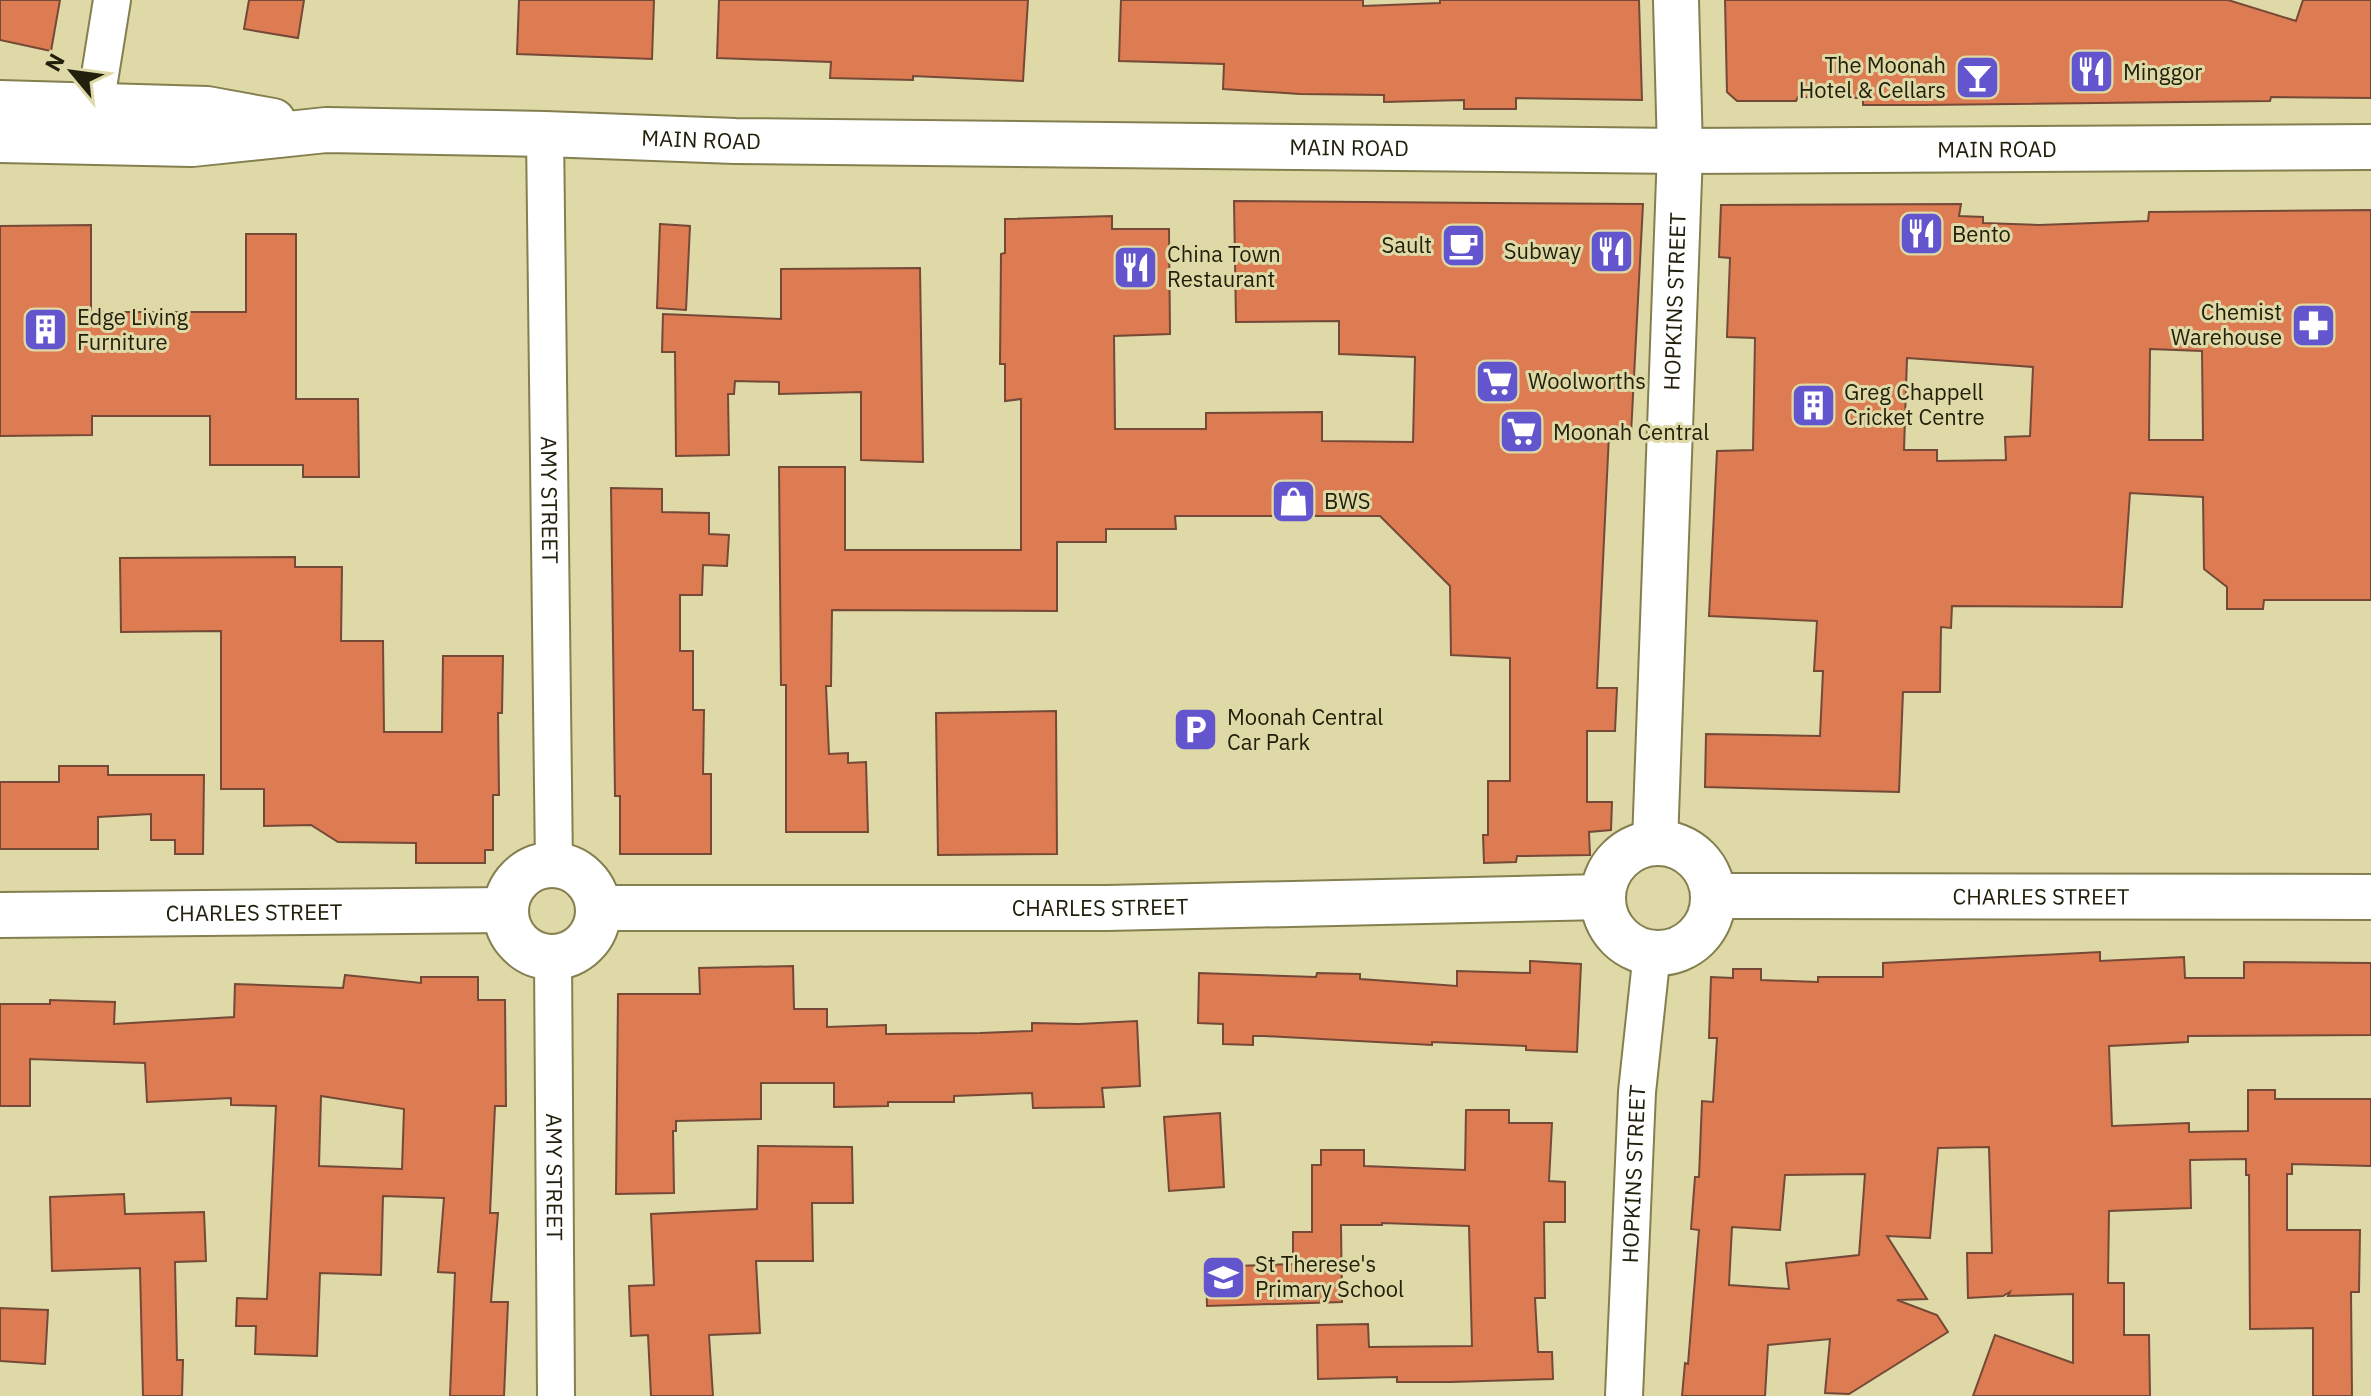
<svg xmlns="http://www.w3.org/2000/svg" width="2371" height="1396" font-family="'IBM Plex Sans',sans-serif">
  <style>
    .building { fill: #dd7b52; stroke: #754937; stroke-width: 2; fill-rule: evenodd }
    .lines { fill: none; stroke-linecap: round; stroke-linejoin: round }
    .minor-casing { stroke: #847f4f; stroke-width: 40 }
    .tertiary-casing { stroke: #847f4f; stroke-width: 48 }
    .secondary-casing { stroke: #847f4f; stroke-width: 48 }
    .minor { stroke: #fff; stroke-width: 36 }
    .tertiary { stroke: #fff; stroke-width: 44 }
    .secondary { stroke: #fff; stroke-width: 44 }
    .labels { text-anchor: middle; stroke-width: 6; stroke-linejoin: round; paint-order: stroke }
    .poi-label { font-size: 22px; fill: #22200c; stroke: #ded9a6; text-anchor: start }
    .street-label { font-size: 22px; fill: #22200c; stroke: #ded9a6 }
  </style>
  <rect width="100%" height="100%" fill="#ded9a6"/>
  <path class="building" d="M0,0H60L51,51L0,40Z
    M249,0H304L298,38L244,29Z
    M519,0H654L652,59L517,54Z
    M719,0H1028L1023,81L913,76V80L830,78L831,62L717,58Z
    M1121,0H1363V6L1440,3V0H1639L1642,100L1516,98V109H1464V100L1384,102V95L1300,94L1223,89L1224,64L1119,61Z
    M1725,0H2228L2296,21L2303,0H2371V98L2271,97L2270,101L1922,105H1863V98L1798,97L1796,101H1737L1727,92Z
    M1234,201L1643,204L1631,434H1609L1597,688H1617L1615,731H1587V802H1612L1611,830L1589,832L1590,855L1517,856L1516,862L1484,863L1483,835H1488V781H1510V658L1451,655L1450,586L1380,516H1175L1176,529H1106V542H1057V611L832,610L831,686H826L829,754L848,753V763L866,762L868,832H786V685H781L779,467H845V550H1021V399L1005,401V364H1000L1001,254L1005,253V219L1112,216V229H1169L1170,334L1114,336L1115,429H1206V413L1322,412V441L1413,442L1415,357L1339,354V321L1236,322Z
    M1961,204L1959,216L1983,217V223L2039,225L2148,221L2149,212L2371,210V600H2264L2263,609H2227V587L2204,569L2203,497L2130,493L2122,607L1952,606L1951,628L1941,627L1940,692H1903L1899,792L1705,787L1706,734L1820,736L1823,671H1814L1817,621L1709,616L1717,451L1753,450L1755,338L1727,337L1730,258L1719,257L1721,205ZM2150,349L2202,351L2203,440H2149ZM1907,358L2033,367L2030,436L2005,437L2006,460L1937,461V450H1904Z
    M660,224L690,226L686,310L657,308Z
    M91,225V312H246V234H296V399H358L359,477H303V465H210V416H92V435L0,436V226Z
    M920,268L923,462L861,460V392L779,394V382L735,381L734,394H728L729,455L676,456L675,352H662L663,314L781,319V269Z
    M611,488L662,489V512L709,513V534L729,535L727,566L703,565L702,595H680V651H693V710H704L703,774H711V854H620V796H615Z
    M295,557V567H342L341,641H383L384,732H442L443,656H503L502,713H498L499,795H493V850H485V863H416V843L338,842L311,825L264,826V789H221V631L121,632L120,558Z
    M1056,711L1057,854L938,855L936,713Z
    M59,766H108V775H204L203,854H175V840H151V814L98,817V849H0V782H59Z
    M2100,952V961L2184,957L2185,978H2244V962L2371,963V1035L2188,1036V1042L2109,1046L2112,1126L2189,1123V1132L2248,1131V1090H2275V1099H2371V1166L2292,1164V1174H2287V1230H2360L2359,1292H2351L2352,1396H2313V1328L2250,1329L2249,1175H2246V1159L2190,1160L2191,1208L2109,1211L2108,1283H2124V1335H2149L2150,1396H1973L1995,1335L2073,1363V1294L2008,1296L2010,1292L2003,1296L1968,1298L1967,1253H1992L1989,1147L1938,1148L1930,1238L1887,1236L1927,1299L1897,1300L1937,1315L1948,1332L1849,1394L1825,1393L1830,1339L1768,1345L1765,1396H1682L1685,1363L1688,1364L1699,1230L1691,1229L1695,1177H1699L1702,1101L1713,1102L1717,1038H1709L1711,977L1733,978V969H1761V980L1818,982V977H1883V963ZM1865,1174L1859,1255L1786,1263L1789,1289L1729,1285L1732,1227L1780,1230L1785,1175Z
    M1530,961L1581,964L1577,1052L1526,1050V1046L1432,1042V1045L1264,1036H1253V1045L1223,1044V1024L1198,1023L1199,973L1316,977L1317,973L1360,974V979L1457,986V971L1530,973Z
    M793,966L794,1009H827V1027L886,1025V1034L980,1033L1032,1031V1023L1079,1024L1137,1021L1140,1086L1102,1088L1104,1107L1033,1108L1032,1093L954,1096V1102H888V1106L834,1107V1083H761V1119L676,1121V1131H673L674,1193L616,1194L618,994H700L699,968Z
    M345,975L421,983V977H478V1000H505L506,1106H495L490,1213H498L491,1302H508L504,1396H450L455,1273L438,1272L444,1198L383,1196L381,1275L320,1273L317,1356L255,1354L256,1326H236L237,1298L267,1299L276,1106L231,1105V1098L147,1102L145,1063L30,1059V1106H0V1004H50V1000L115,1002L114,1024L234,1017L235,984L343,988ZM321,1096L404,1109L402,1169L319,1166Z
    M1466,1110H1509V1123H1552L1549,1181L1565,1182V1222H1544L1545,1298H1535L1538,1352H1552L1553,1379L1451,1382H1397V1377L1318,1379L1317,1325L1368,1324L1369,1347L1472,1346L1469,1226L1382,1223V1225H1341L1342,1302L1207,1306L1206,1267L1293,1264V1232H1312V1165H1321V1150H1364V1166L1465,1170Z
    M1220,1113L1224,1187L1169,1191L1164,1117Z
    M758,1146L852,1147L853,1203H812L813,1261H756L760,1333L709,1335L713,1396H651L648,1335L631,1336L629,1286L654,1285L651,1214L757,1209Z
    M124,1194L125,1214L204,1212L206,1261L175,1262L177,1360H183L182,1396H143L140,1268L52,1271L50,1197Z
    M0,1308L48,1310L45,1364L0,1361Z"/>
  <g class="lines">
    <defs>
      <g id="minor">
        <path d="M94,132L95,106L112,0"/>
        <path id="s1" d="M545,134L554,866"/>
        <path id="s2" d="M553,957L556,1396"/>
        <path id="s3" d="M1624,1396L1637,1092L1652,952"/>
      </g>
      <g id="tertiary">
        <path id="s4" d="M1655,843L1680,151L1676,0"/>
        <circle cx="1658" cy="898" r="55"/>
        <circle cx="552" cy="911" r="46"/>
        <path id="s5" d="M1713,896L2371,897"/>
        <path id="s6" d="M598,908H1107L1603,897"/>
        <path id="s7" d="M0,915L506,910"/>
      </g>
      <g id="secondary">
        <path d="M0,103L207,109L273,121"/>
        <path id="s8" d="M0,140L192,144L326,130L545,134L735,141L1680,151L2371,147"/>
      </g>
    </defs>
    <use href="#minor" class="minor-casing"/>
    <use href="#tertiary" class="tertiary-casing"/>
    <use href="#secondary" class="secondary-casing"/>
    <use href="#minor" class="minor"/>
    <use href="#tertiary" class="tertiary"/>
    <use href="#secondary" class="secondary"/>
  </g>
  <defs>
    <symbol id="restaurant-square" viewBox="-11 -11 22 22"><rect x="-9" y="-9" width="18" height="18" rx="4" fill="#6255ce" stroke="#ded9a6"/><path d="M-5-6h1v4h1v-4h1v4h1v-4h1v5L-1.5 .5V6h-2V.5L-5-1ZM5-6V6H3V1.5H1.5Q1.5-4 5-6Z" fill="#fff"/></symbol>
    <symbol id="bar-square" viewBox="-11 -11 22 22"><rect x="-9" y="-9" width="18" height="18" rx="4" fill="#6255ce" stroke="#ded9a6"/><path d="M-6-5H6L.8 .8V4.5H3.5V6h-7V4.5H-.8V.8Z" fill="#fff"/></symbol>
    <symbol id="cafe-square" viewBox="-11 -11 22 22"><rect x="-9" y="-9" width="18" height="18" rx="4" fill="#6255ce" stroke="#ded9a6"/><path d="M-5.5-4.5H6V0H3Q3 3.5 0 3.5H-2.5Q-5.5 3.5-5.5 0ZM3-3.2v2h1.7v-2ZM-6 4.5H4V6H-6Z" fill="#fff"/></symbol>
    <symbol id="pharmacy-square" viewBox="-11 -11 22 22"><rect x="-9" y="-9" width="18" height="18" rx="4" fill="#6255ce" stroke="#ded9a6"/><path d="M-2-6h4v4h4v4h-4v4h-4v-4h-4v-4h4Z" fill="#fff"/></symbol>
    <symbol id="building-square" viewBox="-11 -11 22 22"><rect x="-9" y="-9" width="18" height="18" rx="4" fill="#6255ce" stroke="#ded9a6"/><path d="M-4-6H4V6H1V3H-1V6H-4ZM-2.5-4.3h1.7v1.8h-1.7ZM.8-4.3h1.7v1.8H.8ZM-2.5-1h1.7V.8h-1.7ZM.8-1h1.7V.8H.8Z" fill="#fff"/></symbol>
    <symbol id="supermarket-square" viewBox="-11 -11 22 22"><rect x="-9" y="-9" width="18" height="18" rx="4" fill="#6255ce" stroke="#ded9a6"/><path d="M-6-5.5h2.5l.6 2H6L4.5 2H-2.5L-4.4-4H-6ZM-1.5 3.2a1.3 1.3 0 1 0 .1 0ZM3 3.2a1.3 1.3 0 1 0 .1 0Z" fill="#fff"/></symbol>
    <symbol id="shop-square" viewBox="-11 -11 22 22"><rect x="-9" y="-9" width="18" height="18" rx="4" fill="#6255ce" stroke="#ded9a6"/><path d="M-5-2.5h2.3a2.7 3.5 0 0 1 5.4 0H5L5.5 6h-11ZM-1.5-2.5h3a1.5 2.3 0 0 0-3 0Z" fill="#fff"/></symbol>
    <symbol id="parking-square" viewBox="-11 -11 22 22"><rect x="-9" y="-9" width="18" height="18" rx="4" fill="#6255ce" stroke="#ded9a6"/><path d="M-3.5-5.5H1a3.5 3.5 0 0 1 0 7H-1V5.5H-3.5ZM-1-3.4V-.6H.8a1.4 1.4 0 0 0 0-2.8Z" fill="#fff"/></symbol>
    <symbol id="school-square" viewBox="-11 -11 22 22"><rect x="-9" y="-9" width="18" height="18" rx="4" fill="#6255ce" stroke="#ded9a6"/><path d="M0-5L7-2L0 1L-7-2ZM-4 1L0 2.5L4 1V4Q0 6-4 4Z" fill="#fff"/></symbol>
  </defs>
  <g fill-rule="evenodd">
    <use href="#restaurant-square" x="2066" y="46" width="51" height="51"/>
    <use href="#bar-square" x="1952" y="52" width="51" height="51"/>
    <use href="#restaurant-square" x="1896" y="208" width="51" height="51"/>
    <use href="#cafe-square" x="1438" y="220" width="51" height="51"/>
    <use href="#restaurant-square" x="1586" y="226" width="51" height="51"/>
    <use href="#restaurant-square" x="1110" y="242" width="51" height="51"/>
    <use href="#pharmacy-square" x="2288" y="300" width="51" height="51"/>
    <use href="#building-square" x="20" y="304" width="51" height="51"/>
    <use href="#supermarket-square" x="1472" y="356" width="51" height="51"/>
    <use href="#building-square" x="1788" y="380" width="51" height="51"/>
    <use href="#supermarket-square" x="1496" y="406" width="51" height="51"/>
    <use href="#shop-square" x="1268" y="476" width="51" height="51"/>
    <use href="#parking-square" x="1170" y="704" width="51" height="51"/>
    <use href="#school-square" x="1198" y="1252" width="51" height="51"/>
  </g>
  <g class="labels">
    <g class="poi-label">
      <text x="1946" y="73" text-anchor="end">The Moonah<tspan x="1946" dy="25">Hotel &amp; Cellars</tspan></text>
      <text x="2123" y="80">Minggor</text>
      <text x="1952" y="242">Bento</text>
      <text x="1432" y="253" text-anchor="end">Sault</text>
      <text x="1581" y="259" text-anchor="end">Subway</text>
      <text x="1167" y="262">China Town<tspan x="1167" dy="25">Restaurant</tspan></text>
      <text x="2282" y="320" text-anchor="end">Chemist<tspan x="2282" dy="25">Warehouse</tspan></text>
      <text x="77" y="325">Edge Living<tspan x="77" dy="25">Furniture</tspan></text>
      <text x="1528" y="389">Woolworths</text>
      <text x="1844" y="400">Greg Chappell<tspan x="1844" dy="25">Cricket Centre</tspan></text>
      <text x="1553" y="440">Moonah Central</text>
      <text x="1324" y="509">BWS</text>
      <text x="1227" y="725">Moonah Central<tspan x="1227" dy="25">Car Park</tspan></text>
      <text x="1255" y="1272">St Therese's<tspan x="1255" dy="25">Primary School</tspan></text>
    </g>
    <g class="street-label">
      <text dy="8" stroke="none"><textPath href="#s8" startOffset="702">MAIN ROAD</textPath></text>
      <text dy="8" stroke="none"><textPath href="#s8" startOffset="1350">MAIN ROAD</textPath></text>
      <text dy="8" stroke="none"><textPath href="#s8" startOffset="1998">MAIN ROAD</textPath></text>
      <text dy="8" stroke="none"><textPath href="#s4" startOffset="542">HOPKINS STREET</textPath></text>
      <text dy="8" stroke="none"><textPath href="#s1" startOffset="366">AMY STREET</textPath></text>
      <text dy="8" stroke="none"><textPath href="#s5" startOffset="328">CHARLES STREET</textPath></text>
      <text dy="8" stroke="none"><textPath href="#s6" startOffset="502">CHARLES STREET</textPath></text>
      <text dy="8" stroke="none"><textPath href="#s7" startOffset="254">CHARLES STREET</textPath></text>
      <text dy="8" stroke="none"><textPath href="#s3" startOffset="222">HOPKINS STREET</textPath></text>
      <text dy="8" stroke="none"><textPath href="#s2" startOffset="220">AMY STREET</textPath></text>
    </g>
  </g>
  <g transform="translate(72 72) rotate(299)" stroke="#ded9a6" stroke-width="6" paint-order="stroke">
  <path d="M0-6L14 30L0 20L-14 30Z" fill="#22200c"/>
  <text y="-12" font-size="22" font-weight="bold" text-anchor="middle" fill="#22200c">N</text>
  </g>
</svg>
